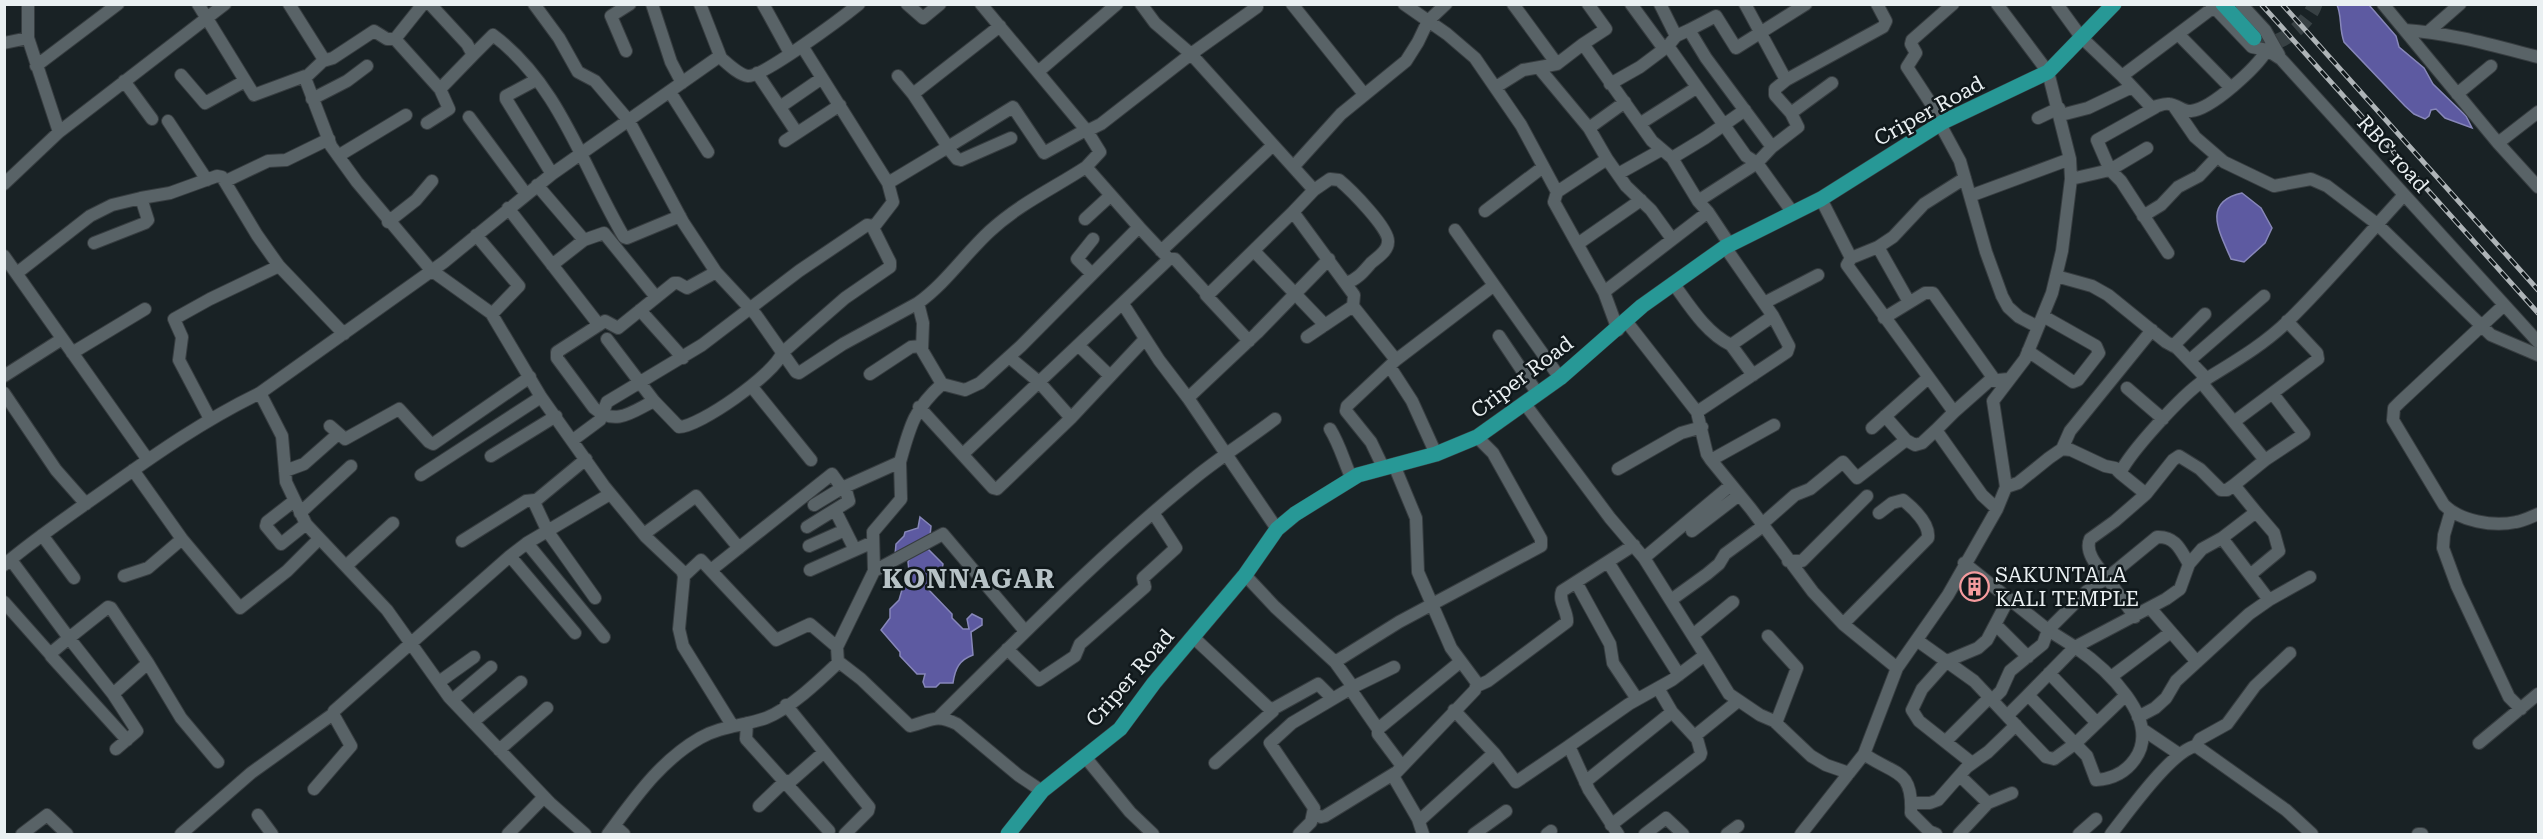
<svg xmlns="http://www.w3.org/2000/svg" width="2543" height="839" font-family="'Roboto Serif',serif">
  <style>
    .water { fill: #5d5aa1; stroke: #8787b9; stroke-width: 1.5 }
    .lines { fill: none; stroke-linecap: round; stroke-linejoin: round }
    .major-tunnel { stroke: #384144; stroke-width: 15; stroke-dasharray: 15 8; stroke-linecap: butt }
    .minor-casing { stroke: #373d40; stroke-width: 14 }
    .major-casing { stroke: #373d40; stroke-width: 16 }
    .minor { stroke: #596367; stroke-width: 12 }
    .major { stroke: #279896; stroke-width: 15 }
    .rail-casing { stroke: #aeb4b7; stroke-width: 5 }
    .rail { stroke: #10181b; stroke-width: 3; stroke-dasharray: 9; stroke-linecap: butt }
    .labels { text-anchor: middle; stroke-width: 5; stroke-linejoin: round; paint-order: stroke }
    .street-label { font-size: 21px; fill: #eaf0f2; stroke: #10181b }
    .poi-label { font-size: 21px; fill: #eaf0f2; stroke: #10181b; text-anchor: start }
    .district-label { font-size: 27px; font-weight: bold; letter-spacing: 1.5px; fill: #b7c2c6; stroke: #10181b }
  </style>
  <rect width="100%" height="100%" fill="#192225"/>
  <path class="water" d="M2337,5H2369L2396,36L2399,47L2424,68L2433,84L2466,116L2472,128L2445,118L2436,109L2431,110L2429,116L2425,119L2414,114L2405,106L2344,42C2339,28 2342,16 2337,5Z
    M2242,193L2261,208L2272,228L2265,243L2244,262L2231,259C2220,233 2201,202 2242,193Z
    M920,517L931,526L930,536L919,549H928L943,564L942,571L930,575L927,588L952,614V618L963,629H969L967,619L972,614L982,619V625L971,632L973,655C959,660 955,669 953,683H940L936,687H925L923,682L925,674H917L900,656V652L881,630L890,618V609L899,600L904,583L910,581L908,562L910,558L895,555L896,544L904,536L905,532L918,528Z"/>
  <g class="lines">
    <path class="major-tunnel" d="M2254,38C2260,40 2267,42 2273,42C2288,41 2311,18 2315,4"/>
    <defs>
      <path id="minor" d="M28,4V38L59,132
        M198,4L254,95L305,76
        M289,4L323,58V61L305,78L331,146L357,182L431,270L491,313L541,397L604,486L646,537L682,571L684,576L679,629L683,646L732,725
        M423,4L395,39L440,89L473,55L467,44L430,4
        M534,4L559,38L578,72L595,81L629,121L683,222L716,272L756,315L796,372L799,373L843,344L918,303
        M652,4L671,62L682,83
        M700,4L721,58
        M763,4L790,53
        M907,4L923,18L940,4
        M981,4L1087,131L1101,124L1191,54L1257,7
        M1141,4L1155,23L1191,54L1314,190L1293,212L1354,295L1353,306L1396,360L1347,406L1346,411L1371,442L1383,467
        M1292,4L1364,94
        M1404,4L1447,34L1475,58L1521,125L1557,192L1554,202L1604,292L1618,330
        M1513,4L1557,64
        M1588,4L1606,29L1583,44L1652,141L1672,158L1698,201L1708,212L1730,245
        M1631,4L1664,49
        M1660,4L1676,36L1668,46L1746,156L1757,163L1793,213
        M1745,4L1786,80
        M2057,4L2081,37L2122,76L2214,7
        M2211,4L2252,47L2267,50L2281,59L2538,342
        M2241,4L2265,30L2279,55
        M2383,4L2498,143
        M1689,30L1716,16L1736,48L1806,4
        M2405,30C2451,33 2495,46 2538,57
        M2428,32L2460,4
        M2178,34L2231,88
        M1676,36L1689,30L1706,58L1772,147
        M4,43L28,38
        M626,51L611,16L630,4
        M473,55L493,35C560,85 583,168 624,237L627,238L680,216
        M323,61L333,58L374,31L387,39H395
        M36,66L118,4
        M1539,68L1589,128L1607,159L1626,186L1651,210L1672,239
        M1039,71L1117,4
        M757,73L797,133
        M181,75L205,103L245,81
        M898,76L913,94L1000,26
        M2122,76L2151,107C2157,107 2163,103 2169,104C2178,105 2183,112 2191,111C2212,109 2257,67 2267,50
        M536,80L506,96V99L552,174
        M124,81L152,119
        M1610,84L1640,67L1668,46
        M1496,87L1523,70L1557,64L1583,44
        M670,92L708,152
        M2457,94L2491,66
        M312,99L347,81L367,66
        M2173,105L2195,137L2224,162L2274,186L2311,179L2327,186L2377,224L2491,335L2538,355
        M780,107L822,78
        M2538,112L2498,143L2538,187
        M1791,113L1832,83
        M2061,115L2088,108L2132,87
        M469,117L526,194
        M2038,118L2059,108
        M168,121L207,180
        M1943,122L1907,67L1916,53L1911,44L1912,40L1953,4
        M427,123L449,109L440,89
        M1641,123L1696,88
        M1940,124L1960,161L1986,252L2002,296L2008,307L2019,317L2038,327
        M1589,128L1625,102
        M785,141L840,105
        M948,147L1013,107L1044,153L1082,132L1087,131L1100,152L1086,167
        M948,148L957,159L961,160L1011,138
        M2147,148L2110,170L2097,140L2156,107
        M338,156L406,115
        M1672,158L1705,138L1745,110
        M1294,166L1341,114L1406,61L1418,42L1428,21L1446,4
        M1086,167L1139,227L1021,346L980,383L965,390L942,384L922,350L923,323L918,303C946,283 965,254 990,231C1019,204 1054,188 1086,167Z
        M1618,174L1661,150
        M1965,178L1924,204L1893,237L1878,247L1851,258L1847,265L1954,412L1989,381L2008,379
        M2071,179L2110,170L2121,181L2168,253
        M226,181L268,161L286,160L329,139
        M888,183L948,147L913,94
        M4,184L59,132L225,4
        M537,185L584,240
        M1314,190L1330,179L1339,180C1350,189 1390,229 1388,242C1388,251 1378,257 1371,263C1364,271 1357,280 1346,283
        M1557,192L1607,159
        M1970,196L2070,159
        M141,198L170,193L217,176L222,177L257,235L279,266L344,334
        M1821,199L1851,258
        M1698,201L1757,163L1772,147L1798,127L1791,113L1775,95V89L1786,80L1883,27L1886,21L1877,4
        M508,208L599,325
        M1485,211L1543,167
        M2143,216L2161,205L2178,187L2199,176L2216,158
        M1085,219L1110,196
        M388,222L416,200L432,181
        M1455,230L1560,378
        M476,235L519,286L492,314
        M1579,243L1641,200
        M1878,247L1909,302
        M1161,251L1273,145
        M1254,251L1325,325
        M4,256L148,460
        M1169,259H1175L1208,295L1293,212
        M552,265L584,240L604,233L656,297
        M716,272L687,288L678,283H674L618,328L605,321L557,352V358L594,408C616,427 633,411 654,401L679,427C699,427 775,374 782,353L845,298L890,267V262L873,228L893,202L888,183L802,46
        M17,273L90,216L112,205L141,198L148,220L145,223L94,243
        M1092,274L1077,259L1093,239
        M2056,276L2092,286L2108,295L2166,342L2177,348L2207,379
        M1673,283C1689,305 1706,333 1731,345L1773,316L1725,247
        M1604,292L1708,212
        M1206,295L1249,341
        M1764,303L1818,275
        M1123,304L1159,360L1188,398L1277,529
        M2504,305L2400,402L2394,408L2393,420L2444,505C2460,521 2493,527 2516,522C2523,521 2531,517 2538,514
        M640,310L683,358
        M1884,318L1925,293H1933L1994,379
        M1626,321L1697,412L1707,454L1711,460L1751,509L1813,592L1843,624L1897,668
        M1499,336L1538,394
        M1307,337L1353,306
        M607,339L654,401
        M1078,345L1109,375
        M1731,345L1753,375
        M2173,346L2205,314
        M2028,351L2073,382L2078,380L2099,353L2096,346L2043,316
        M72,353L145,309
        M1009,357L1039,382L1071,418L1145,339
        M1396,360L1493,286
        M2190,360L2264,296
        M1390,367L1412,401L1436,454
        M870,374L911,347L921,346
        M4,376L62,339
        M752,387L811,460
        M2127,388L2163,419
        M4,393L56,470L86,504
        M1188,398L1257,333L1329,259
        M1525,404L1610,518L1644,558L1705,655L1672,680L1629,704L1569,746
        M919,407L993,488L997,489L1071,418
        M1697,412L1787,352L1789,346L1773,316
        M1954,412L1936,430L1982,495L1997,509
        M1885,416L1906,440L1915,445L1922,443L1936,430
        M210,419L179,360L182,337L174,319L210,299L279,266
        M2235,421L2318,359L2317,353L2287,321
        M330,426L345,439L399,409L429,442L433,444L530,377
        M1872,428L1928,378
        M1330,429C1340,445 1344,462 1352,479
        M573,440L600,420L607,402L702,345L799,271L867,225L873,226
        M2062,449L2070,431L2152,330
        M963,454L1169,259L1139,227
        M491,456L556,416
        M586,459L534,502L548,532L595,598
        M1711,460L1774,425
        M2265,460L2304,434L2273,394
        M1394,465L1416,518L1418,572L1451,648L1477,683L1475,690L1393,776L1418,819L1423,834
        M1618,469L1681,433L1702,427
        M133,470L182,539L240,608L287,571L318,540
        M285,471L304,464L338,434
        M421,475L541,397
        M2006,487L2018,483L2049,458L2062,449L2071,450L2105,466L2115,468L2120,473C2131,451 2182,395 2203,381C2232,363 2264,345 2289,320C2329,281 2366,236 2404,195
        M2146,494L2173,460L2179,456L2200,469L2221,490H2227L2234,485
        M294,501L267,522L266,526L281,544L306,524
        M814,505L842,488L900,462C910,426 914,409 942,384
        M835,510L855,550
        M2451,511L2444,535L2443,548L2457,586L2509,697L2521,709
        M300,513L351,466
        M1762,524L1795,495L1810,489L1843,462L1857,478L1906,440
        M807,527L849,501L845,487
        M1692,531L1739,495
        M644,534L696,496L739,548
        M42,535L74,578
        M462,541L526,501L535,500
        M527,543L510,556L575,633
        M809,546L845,530
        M1644,558L1731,485
        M11,560L69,638L51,653V656L127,740
        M1788,561H1802L1867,496
        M1608,562L1679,675
        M1964,563L2048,630L2075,647L2166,599L2180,589L2189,564L2202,549L2222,538L2256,512L2234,485L2265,460L2201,382
        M4,565C37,537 73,513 108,488C157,453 206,419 260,393
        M346,566L393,523
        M711,570L832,474L842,488
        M810,570L873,542
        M874,571L943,534L1025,631
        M1245,575L1275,607L1335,662L1353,687L1292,723L1270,743L1314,808L1311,822L1299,834
        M2250,575L2279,551L2274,533L2256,512
        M124,576L148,568L182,539
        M684,576L701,560L776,640L810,624L837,647
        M1576,582L1610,644L1613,663L1637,699
        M1671,600L1707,574L1719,564L1725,554L1763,526
        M2269,600L2310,577
        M4,602L51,655
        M108,607L111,608L148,663L113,694L69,638Z
        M2151,609L2197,662
        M2135,617L2107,578L2157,537C2176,536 2181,551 2189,564
        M1843,624L1928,538C1930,524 1913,508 1903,500L1892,503L1879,513
        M1996,625L2028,657
        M1693,635L1733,602
        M1768,636L1797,668L1776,723
        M604,637L527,543L610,494
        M1193,637L1271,710L1318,684L1332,698
        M1918,641L1974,681L2007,716L2028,695L2087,756L2096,780C2112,779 2126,772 2135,759C2163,719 2104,667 2075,647L2028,695
        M1007,649L1039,680L1075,656L1080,644L1145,587L1143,578L1176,548L1154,514
        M1705,655L1729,694L1760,715L1774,721L1811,756L1826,765L1849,773
        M1335,662L1399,622L1541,546V539L1493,453L1477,437
        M148,663L181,718L218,762
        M838,663L837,647L874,571L873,532L901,499L900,462
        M2049,673L2097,723
        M2111,677L2171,632
        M439,682L474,657
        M1477,686L1488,681L1567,622C1568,611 1558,602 1562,591L1634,545
        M1353,687L1394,667
        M1658,688L1672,712L1696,738
        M1351,690L1378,729
        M113,694L137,731L116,749
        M452,700L491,667
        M1992,700L2001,691L2010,671L2043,644L2048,630L2087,591L2107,578C2099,568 2084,553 2090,539L2115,521L2146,494L2120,473
        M786,705L869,807L868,811L845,834
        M1454,710L1494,753L1516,782L1569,746L1589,790L1618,834
        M2007,716L2046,757L2054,759L2076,743L2126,695
        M939,717C1023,634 1105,550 1197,476C1222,456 1250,438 1275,419
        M2138,717L2155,708L2166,698L2176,681L2249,614L2269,600L2222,538
        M473,722L521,682
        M747,723L746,739L829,831
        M2142,729L2179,754
        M1946,741L1990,697
        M2479,743L2538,694
        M2196,746L2200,739L2227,724L2255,686L2290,653
        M499,750L547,708
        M1864,754C1894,775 1913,768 1911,813L1929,831L1936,834
        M1086,758L1130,812L1153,834
        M1215,763L1273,711
        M1972,763L1919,721L1912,710L1922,689L1947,661L1978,648L1987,640L2008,600
        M1402,766L1378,734V729L1460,662
        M1960,776L1988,803
        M1585,782L1672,712
        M314,789L351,746L333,714L334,711L510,556
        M1912,803H1930L1938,800L1967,767L1988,752L2016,725
        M759,806L785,781H791L824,752
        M1314,814L1321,817L1325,816L1395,773
        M258,815L272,834
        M1419,821L1494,753
        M1611,825L1700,756L1701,753L1696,735L1738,701
        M615,826L624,834
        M22,834L47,815L67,834
        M181,834L251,773L333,714
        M508,834L544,797
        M585,834L550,803L449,697L387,610L306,524L286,482L282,436L260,393L444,262L552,174L717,58H721C728,64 739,75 748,76C763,77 843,17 859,4
        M608,834C635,798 660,761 700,738C721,726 743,726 766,718C791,708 820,680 839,662L861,679L910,726C931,721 935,713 957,724L1018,775L1042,791
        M1474,834L1506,811
        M1547,834L1551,831
        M1645,834L1666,818L1683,834
        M1727,834L1738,826
        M1801,834L1864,754L1897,668L1948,595L1997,509L2006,487L1993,401L2025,359L2052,293L2062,251L2071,179L2070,159L2048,72L1997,4
        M1959,834L1988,803L2012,793
        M2079,834L2096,819
        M2111,834C2127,814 2172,750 2196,746L2286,810L2312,834
        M2418,834H2422"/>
      <path id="major" d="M2223,4L2254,38
        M1008,834L1042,791L1120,729L1154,683L1245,575L1277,529L1295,514L1358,475L1436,454L1477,437L1560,378L1642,306L1725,247L1821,199L1943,122L2048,72L2114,4"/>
    </defs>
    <use href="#minor" class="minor-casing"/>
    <use href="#major" class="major-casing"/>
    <use href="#minor" class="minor"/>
    <use href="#major" class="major"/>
    <defs>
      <path id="rail" d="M2261,4L2538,313
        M2282,4L2538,290"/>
    </defs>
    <use href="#rail" class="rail-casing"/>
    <use href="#rail" class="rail"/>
  </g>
  <defs>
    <symbol id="building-ring" viewBox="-11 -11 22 22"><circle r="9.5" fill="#10181b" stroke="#f59b9e" stroke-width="1.5"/><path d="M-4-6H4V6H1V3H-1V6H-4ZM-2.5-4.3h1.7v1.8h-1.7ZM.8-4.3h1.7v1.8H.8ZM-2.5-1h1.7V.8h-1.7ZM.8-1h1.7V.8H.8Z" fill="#f59b9e"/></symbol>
  </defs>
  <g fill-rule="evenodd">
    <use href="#building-ring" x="1958" y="570" width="33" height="33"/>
  </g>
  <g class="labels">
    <g class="street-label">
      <text transform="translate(1929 111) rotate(-29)" y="7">Criper Road</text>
      <text transform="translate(2393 154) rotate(48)" y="7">RBC road</text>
      <text transform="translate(1522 377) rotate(-37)" y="7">Criper Road</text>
      <text transform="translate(1130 678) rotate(-49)" y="7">Criper Road</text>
    </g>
    <g class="poi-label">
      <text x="1995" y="582">SAKUNTALA<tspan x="1995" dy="24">KALI TEMPLE</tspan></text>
    </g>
    <g class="district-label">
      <text x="969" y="588">KONNAGAR</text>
    </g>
  </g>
  <rect width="2543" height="839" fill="none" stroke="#eaf0f2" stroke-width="12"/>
</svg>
